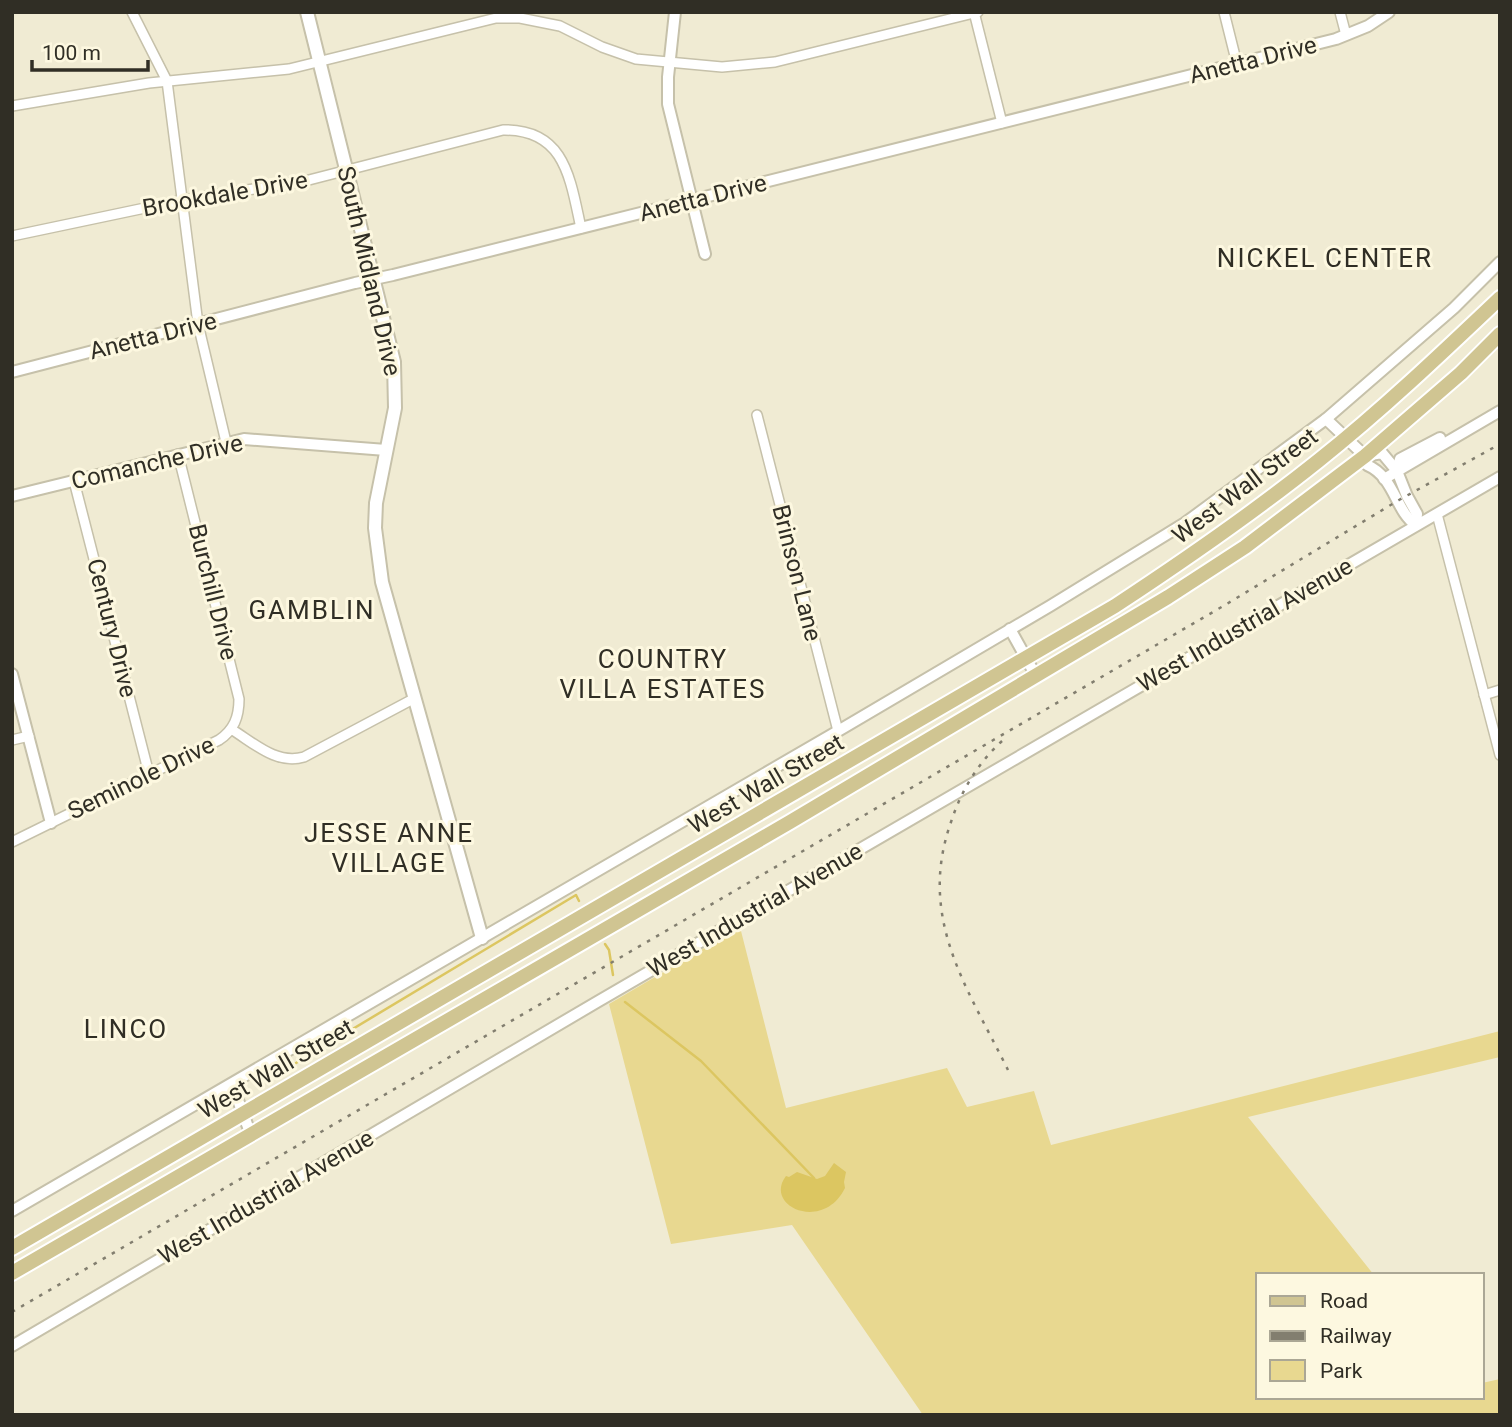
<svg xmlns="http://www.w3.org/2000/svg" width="1512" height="1427" font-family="Roboto,sans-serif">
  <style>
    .green { fill: #e8d890 }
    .water { fill: #dcc661 }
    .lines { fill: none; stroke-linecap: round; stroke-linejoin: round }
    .stream { stroke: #dcc661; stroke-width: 2.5 }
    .minor-casing { stroke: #c6c1aa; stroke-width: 12 }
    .tertiary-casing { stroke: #c6c1aa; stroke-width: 14 }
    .secondary-casing { stroke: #c6c1aa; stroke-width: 16 }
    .primary-casing { stroke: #fff; stroke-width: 18 }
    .minor { stroke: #fff; stroke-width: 9 }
    .tertiary { stroke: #fff; stroke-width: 10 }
    .secondary { stroke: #fff; stroke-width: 12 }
    .primary { stroke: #d0c592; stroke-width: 14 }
    .rail { stroke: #827e6f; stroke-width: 2.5; stroke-dasharray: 3.5 7; stroke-linecap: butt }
    .labels { text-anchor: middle; stroke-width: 6; stroke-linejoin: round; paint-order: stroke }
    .street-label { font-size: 24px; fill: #302e25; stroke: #fdf8e0 }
    .neighbourhood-label { font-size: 26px; letter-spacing: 2px; fill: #302e25; stroke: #fdf8e0 }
  </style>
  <rect width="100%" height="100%" fill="#f0ebd3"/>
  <path class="green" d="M740,927L786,1108L947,1068L967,1107L1034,1091L1051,1145L1500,1031V1057L1248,1117L1374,1275H1258V1397H1482V1383L1500,1379V1415H923L792,1225L671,1244L609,1004Z"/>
  <path class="water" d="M834,1163L846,1172L844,1182L845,1188C823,1233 763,1206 786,1176L789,1177L797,1172L817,1179L825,1176Z"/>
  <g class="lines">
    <g class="stream">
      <path d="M605,944L609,950L613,975"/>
      <path d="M625,1002L701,1061L814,1178"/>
      <path d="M266,1081L576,895L579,901"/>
    </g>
    <defs>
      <g id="minor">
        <path d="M132,12L167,81L198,324L226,442"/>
        <path d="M974,12L1002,123"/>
        <path d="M1224,12L1237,64"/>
        <path d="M1340,12L1346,35"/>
        <path d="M12,106L149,83L289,69L496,18H520L560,26L602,47L636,59L722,67L775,62L978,12"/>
        <path d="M12,236L183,200L305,181L503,130C565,129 570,178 581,228"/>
        <path d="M757,415L838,731"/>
        <path d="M74,481L149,774"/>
        <path d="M1437,514L1500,755"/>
        <path d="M1484,695L1500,690"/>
        <path d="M231,729C254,743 276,765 304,757L415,698"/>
        <path d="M12,740L29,736"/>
        <path d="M12,842L219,740C234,730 239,717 239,699L178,454"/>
      </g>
      <g id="tertiary">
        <path d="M675,12L668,77V104L705,254"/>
        <path d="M12,372L355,283L393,275L1336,39L1368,26L1389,12"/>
        <path d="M1326,419L1365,456L1367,465C1395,477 1395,511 1416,525"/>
        <path d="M1365,456L1382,453L1397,471L1407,496L1417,514L1416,525"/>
        <path d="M1397,471L1400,459L1440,438"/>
        <path d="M1384,479L1500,411"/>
        <path d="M12,496L244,439L386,450"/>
        <path d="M1010,629L1036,676"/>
        <path d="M12,674L51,823"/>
        <path d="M232,1084L251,1135"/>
        <path d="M12,1211L838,731L1050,606L1185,523L1326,419L1454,308L1500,262"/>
        <path d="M12,1346L597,1002L1500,477"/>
      </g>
      <path id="secondary" d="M307,12L394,362L395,408L376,503L375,528L382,582L482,938"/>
      <g id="primary">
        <path d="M12,1248L1115,606C1185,560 1253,513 1318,461C1382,410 1441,354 1500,298"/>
        <path d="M12,1273L790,822L1168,597L1245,547L1365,456L1461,373L1500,334"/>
      </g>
    </defs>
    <use href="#minor" class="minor-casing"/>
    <use href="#tertiary" class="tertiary-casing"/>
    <use href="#secondary" class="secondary-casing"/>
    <use href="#primary" class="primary-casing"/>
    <use href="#minor" class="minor"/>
    <use href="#tertiary" class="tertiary"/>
    <use href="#secondary" class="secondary"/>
    <use href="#primary" class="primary"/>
    <g class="rail">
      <path d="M1002,741C978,763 961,791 951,822C917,918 967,987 1008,1070"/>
      <path d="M12,1312L1225,605L1399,500L1500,444"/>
    </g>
  </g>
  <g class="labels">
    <g class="street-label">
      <text transform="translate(1253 60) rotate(-14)" y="8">Anetta Drive</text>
      <text transform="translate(225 194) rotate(-10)" y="8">Brookdale Drive</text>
      <text transform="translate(703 198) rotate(-14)" y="8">Anetta Drive</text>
      <text transform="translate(369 271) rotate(77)" y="8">South Midland Drive</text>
      <text transform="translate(153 336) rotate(-14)" y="8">Anetta Drive</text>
      <text transform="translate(157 462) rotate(-13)" y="8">Comanche Drive</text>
      <text transform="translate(1245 486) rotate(-37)" y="8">West Wall Street</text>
      <text transform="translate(797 573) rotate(76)" y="8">Brinson Lane</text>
      <text transform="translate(213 592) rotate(76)" y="8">Burchill Drive</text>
      <text transform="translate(1245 625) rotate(-30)" y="8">West Industrial Avenue</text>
      <text transform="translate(112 628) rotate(76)" y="8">Century Drive</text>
      <text transform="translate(141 778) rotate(-26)" y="8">Seminole Drive</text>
      <text transform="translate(766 784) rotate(-30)" y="8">West Wall Street</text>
      <text transform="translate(755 910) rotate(-30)" y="8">West Industrial Avenue</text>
      <text transform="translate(276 1069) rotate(-30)" y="8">West Wall Street</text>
      <text transform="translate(266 1197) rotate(-30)" y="8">West Industrial Avenue</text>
    </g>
    <g class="neighbourhood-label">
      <text x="1325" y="267">NICKEL CENTER</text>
      <text x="312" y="619">GAMBLIN</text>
      <text x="663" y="668">COUNTRY<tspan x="663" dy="30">VILLA ESTATES</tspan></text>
      <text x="389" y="842">JESSE ANNE<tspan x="389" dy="30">VILLAGE</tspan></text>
      <text x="126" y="1038">LINCO</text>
    </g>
  </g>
  <rect width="1512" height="1427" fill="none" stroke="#302e25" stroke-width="28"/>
  <rect x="1256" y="1273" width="228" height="126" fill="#fdf8e0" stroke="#aba795" stroke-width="2"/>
  <rect x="1270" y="1296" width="35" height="10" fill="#d0c592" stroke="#aba795" stroke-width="2"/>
  <text x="1320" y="1308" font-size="21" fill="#302e25">Road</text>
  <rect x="1270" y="1331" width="35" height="10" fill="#827e6f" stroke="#aba795" stroke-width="2"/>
  <text x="1320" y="1343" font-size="21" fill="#302e25">Railway</text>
  <rect x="1270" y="1360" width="35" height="21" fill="#e8d890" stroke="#aba795" stroke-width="2"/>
  <text x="1320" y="1378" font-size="21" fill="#302e25">Park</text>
  <path d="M32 60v10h116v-10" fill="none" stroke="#302e25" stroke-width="3.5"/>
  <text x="42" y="60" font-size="21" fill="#302e25" stroke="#fdf8e0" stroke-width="5" paint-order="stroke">100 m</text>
</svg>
